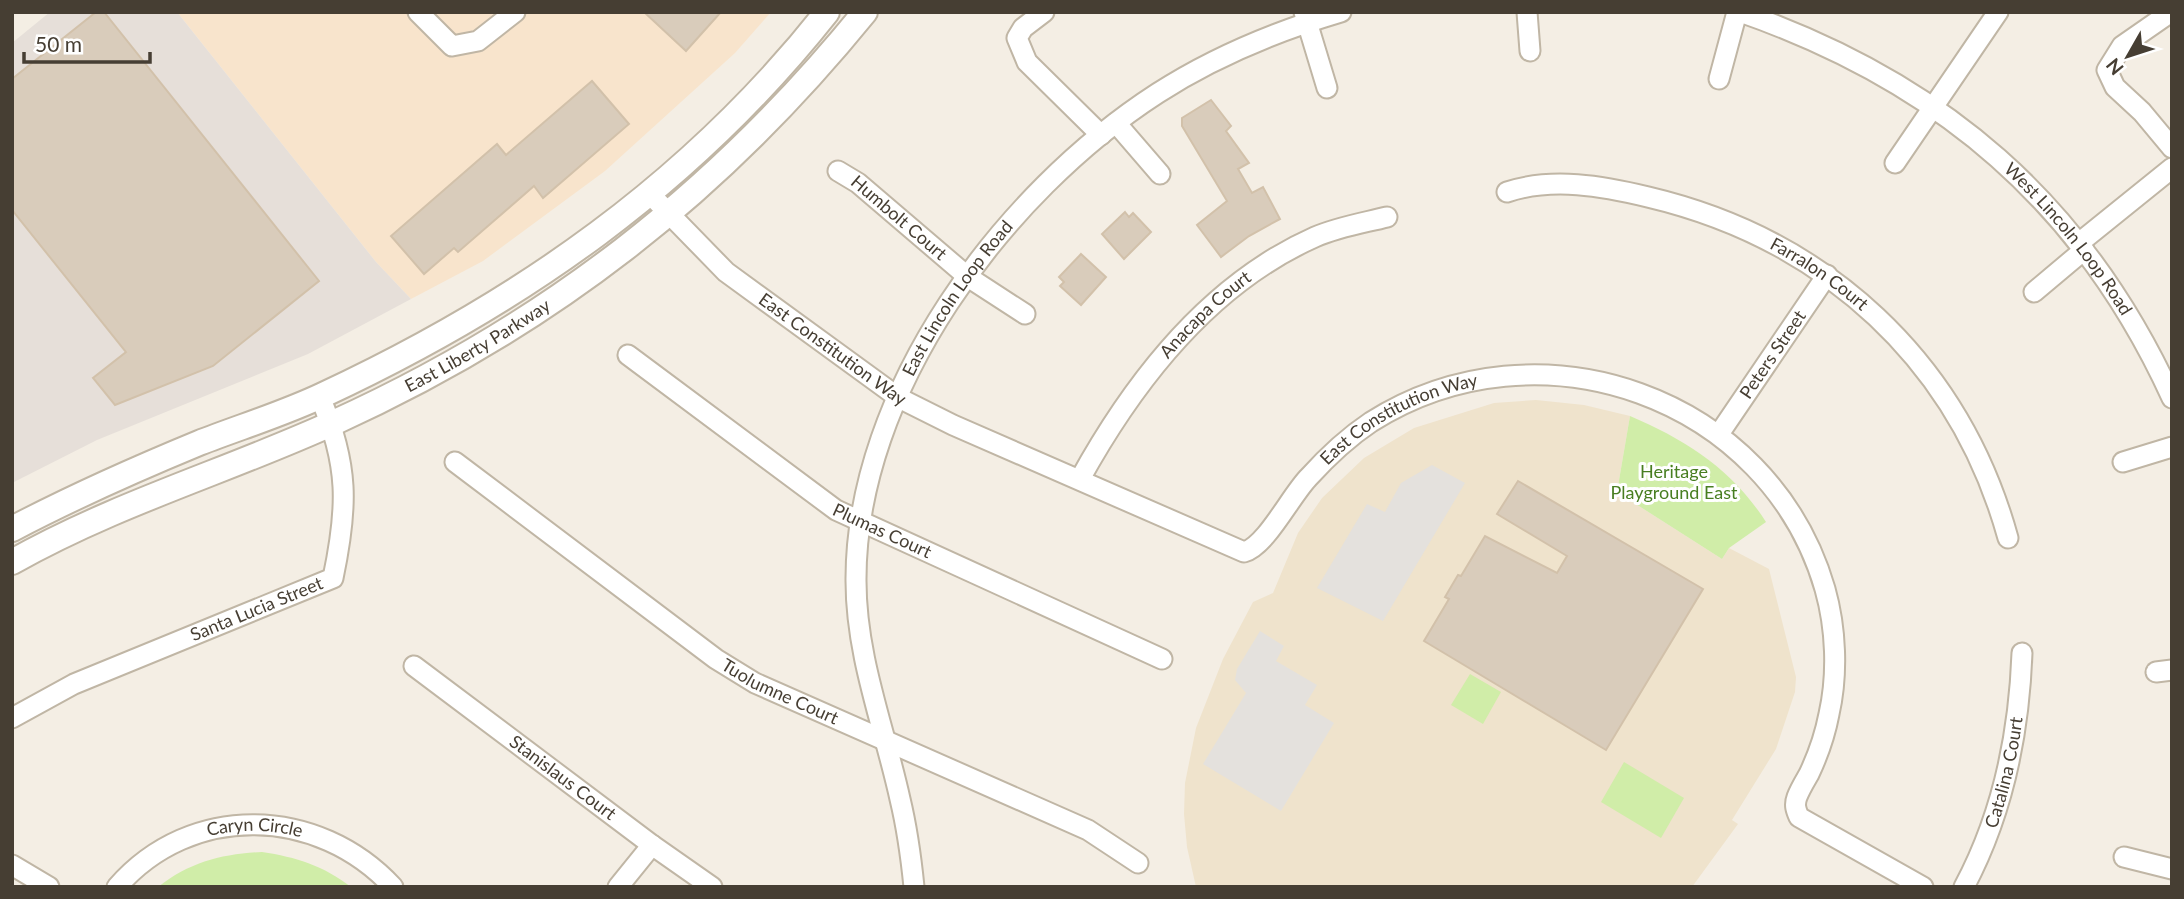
<svg xmlns="http://www.w3.org/2000/svg" width="2184" height="899" font-family="Lato,sans-serif">
  <style>
    .commercial { fill: #f8e4cc }
    .industrial { fill: #e6dfd9 }
    .education { fill: #efe3cc }
    .green { fill: #d0eda8 }
    .parking { fill: #e4e1dd }
    .building { fill: #d9ccbb; stroke: #d2c1aa; stroke-width: 2 }
    .lines { fill: none; stroke-linecap: round; stroke-linejoin: round }
    .minor-casing { stroke: #c0b6a5; stroke-width: 23 }
    .tertiary-casing { stroke: #c0b6a5; stroke-width: 28 }
    .minor { stroke: #fff; stroke-width: 19 }
    .tertiary { stroke: #fff; stroke-width: 24 }
    .labels { text-anchor: middle; stroke-width: 6; stroke-linejoin: round; paint-order: stroke }
    .street-label { font-size: 18px; fill: #463e33; stroke: #fff }
    .park-label { font-size: 18px; fill: #487e21; stroke: #fff }
  </style>
  <rect width="100%" height="100%" fill="#f4eee4"/>
  <path class="commercial" d="M177,12H771L735,53L605,171L483,261L411,299L376,262Z"/>
  <path class="industrial" d="M50,12H177L376,262L411,299L308,354L97,440L12,483V43Z"/>
  <path class="education" d="M1536,400L1584,405L1630,416L1617,492L1722,559L1729,548L1769,569L1796,677L1795,692L1776,749L1732,820L1738,824L1692,887H1196L1187,847L1184,814L1185,783L1196,728L1223,659L1253,602L1273,593L1298,533L1322,498L1364,458L1414,428L1494,403Z"/>
  <g class="green">
    <path d="M1630,416C1686,440 1732,469 1766,522L1729,548L1722,559L1617,492Z"/>
    <path d="M1470,674L1501,692L1483,724L1451,705Z"/>
    <path d="M1624,762L1684,798L1661,838L1601,802Z"/>
    <path d="M262,852C296,857 324,866 351,887H158C190,862 222,854 262,852Z"/>
  </g>
  <g class="parking">
    <path d="M1432,465L1465,483L1383,621L1317,588L1367,504L1385,512L1401,483Z"/>
    <path d="M1260,631L1284,646L1276,661L1317,685L1305,705L1334,723L1281,811L1203,764L1246,693L1235,680L1237,669Z"/>
  </g>
  <g class="building">
    <path d="M96,12H104L319,281L213,366L115,405L93,378L126,352L12,210V79Z"/>
    <path d="M644,12H721L686,51Z"/>
    <path d="M592,81L629,124L543,198L534,186L458,252L454,248L424,274L391,236L497,144L506,155Z"/>
    <path d="M1211,100L1231,126L1226,131L1249,163L1238,169L1252,193L1263,187L1280,219L1249,236L1221,257L1197,225L1227,201L1182,126V118Z"/>
    <path d="M1125,212L1129,217L1133,213L1151,232L1124,259L1102,234Z"/>
    <path d="M1081,254L1106,277L1081,305L1060,286L1064,282L1059,277Z"/>
    <path d="M1518,481L1703,589L1606,750L1424,641L1449,599L1445,597L1458,575L1461,576L1485,536L1557,573L1567,556L1497,514Z"/>
  </g>
  <g class="lines">
    <defs>
      <g id="minor">
        <path d="M418,12L452,46L478,41L515,12"/>
        <path d="M1044,12L1023,28L1017,38L1027,62L1101,135"/>
        <path d="M1304,12L1327,88"/>
        <path d="M1527,12L1530,51"/>
        <path id="s1" d="M1740,12C1941,82 2083,203 2172,398"/>
        <path d="M2171,12L2122,46L2107,70L2115,87L2142,112L2172,148"/>
        <path d="M1719,79L1737,12"/>
        <path d="M1116,123L1160,174"/>
        <path d="M1895,163L1998,12"/>
        <path id="s2" d="M838,171L858,183L968,277L1025,314"/>
        <path id="s3" d="M1507,192C1552,177 1603,186 1648,197C1826,239 1959,361 2008,538"/>
        <path id="s4" d="M649,193L726,272L899,398L953,425L1244,552C1266,546 1290,497 1308,478C1327,457 1347,438 1371,422C1538,316 1769,396 1825,589C1836,628 1838,674 1829,714C1825,735 1818,755 1809,774C1805,781 1800,789 1797,797C1794,805 1796,810 1799,817L1923,887"/>
        <path d="M2079,243L2172,168"/>
        <path d="M2034,292L2084,250"/>
        <path id="s5" d="M628,355L836,510L1162,659"/>
        <path id="s6" d="M1719,434L1827,275"/>
        <path id="s7" d="M455,462L716,659L755,683L1088,830L1138,863"/>
        <path d="M2123,462L2172,447"/>
        <path id="s8" d="M1080,479C1134,381 1209,284 1315,237C1338,227 1363,223 1387,217"/>
        <path id="s9" d="M414,666L652,845L712,887"/>
        <path d="M2156,672L2172,670"/>
        <path id="s10" d="M12,718L74,684L333,578C348,507 349,465 320,397"/>
        <path d="M2124,857L2172,869"/>
        <path d="M12,865L49,887"/>
        <path id="s11" d="M117,887C191,802 318,806 393,887"/>
        <path d="M618,887L652,845"/>
        <path id="s12" d="M914,887C911,857 907,828 900,799C884,726 856,657 856,581C855,391 1003,193 1158,93C1214,57 1277,31 1341,12"/>
        <path id="s13" d="M1964,887C2003,814 2019,735 2022,653"/>
      </g>
      <g id="tertiary">
        <path d="M12,529C73,497 136,469 199,443C240,427 283,414 323,395C520,303 691,184 827,12"/>
        <path id="s14" d="M12,562C117,503 225,472 333,423C547,326 717,194 865,12"/>
      </g>
    </defs>
    <use href="#minor" class="minor-casing"/>
    <use href="#tertiary" class="tertiary-casing"/>
    <use href="#minor" class="minor"/>
    <use href="#tertiary" class="tertiary"/>
  </g>
  <g class="labels">
    <g class="street-label">
      <text dy="6" stroke="none"><textPath href="#s2" startOffset="77">Humbolt Court</textPath></text>
      <text dy="6" stroke="none"><textPath href="#s1" startOffset="406">West Lincoln Loop Road</textPath></text>
      <text dy="6" stroke="none"><textPath href="#s3" startOffset="332">Farralon Court</textPath></text>
      <text dy="6" stroke="none"><textPath href="#s12" startOffset="618">East Lincoln Loop Road</textPath></text>
      <text dy="6" stroke="none"><textPath href="#s8" startOffset="208">Anacapa Court</textPath></text>
      <text dy="6" stroke="none"><textPath href="#s14" startOffset="514">East Liberty Parkway</textPath></text>
      <text dy="6" stroke="none"><textPath href="#s4" startOffset="242">East Constitution Way</textPath></text>
      <text dy="6" stroke="none"><textPath href="#s6" startOffset="96">Peters Street</textPath></text>
      <text dy="6" stroke="none"><textPath href="#s4" startOffset="912">East Constitution Way</textPath></text>
      <text dy="6" stroke="none"><textPath href="#s5" startOffset="310">Plumas Court</textPath></text>
      <text dy="6" stroke="none"><textPath href="#s10" startOffset="268">Santa Lucia Street</textPath></text>
      <text dy="6" stroke="none"><textPath href="#s7" startOffset="399">Tuolumne Court</textPath></text>
      <text dy="6" stroke="none"><textPath href="#s13" startOffset="122">Catalina Court</textPath></text>
      <text dy="6" stroke="none"><textPath href="#s9" startOffset="186">Stanislaus Court</textPath></text>
      <text dy="6" stroke="none"><textPath href="#s11" startOffset="156">Caryn Circle</textPath></text>
    </g>
    <g class="park-label">
      <text x="1674" y="478">Heritage<tspan x="1674" dy="21">Playground East</tspan></text>
    </g>
  </g>
  <rect width="2184" height="899" fill="none" stroke="#463e33" stroke-width="28"/>
  <g transform="translate(2128 56) rotate(231)" stroke="#ffffff" stroke-width="5" paint-order="stroke">
  <path d="M0-5L12 26L0 18L-12 26Z" fill="#463e33"/>
  <text y="-10" font-size="19" font-weight="bold" text-anchor="middle" fill="#463e33">N</text>
  </g>
  <path d="M24 52v10h126v-10" fill="none" stroke="#463e33" stroke-width="3.5"/>
  <text x="35" y="52" font-size="21" fill="#463e33" stroke="#ffffff" stroke-width="5" paint-order="stroke">50 m</text>
</svg>
